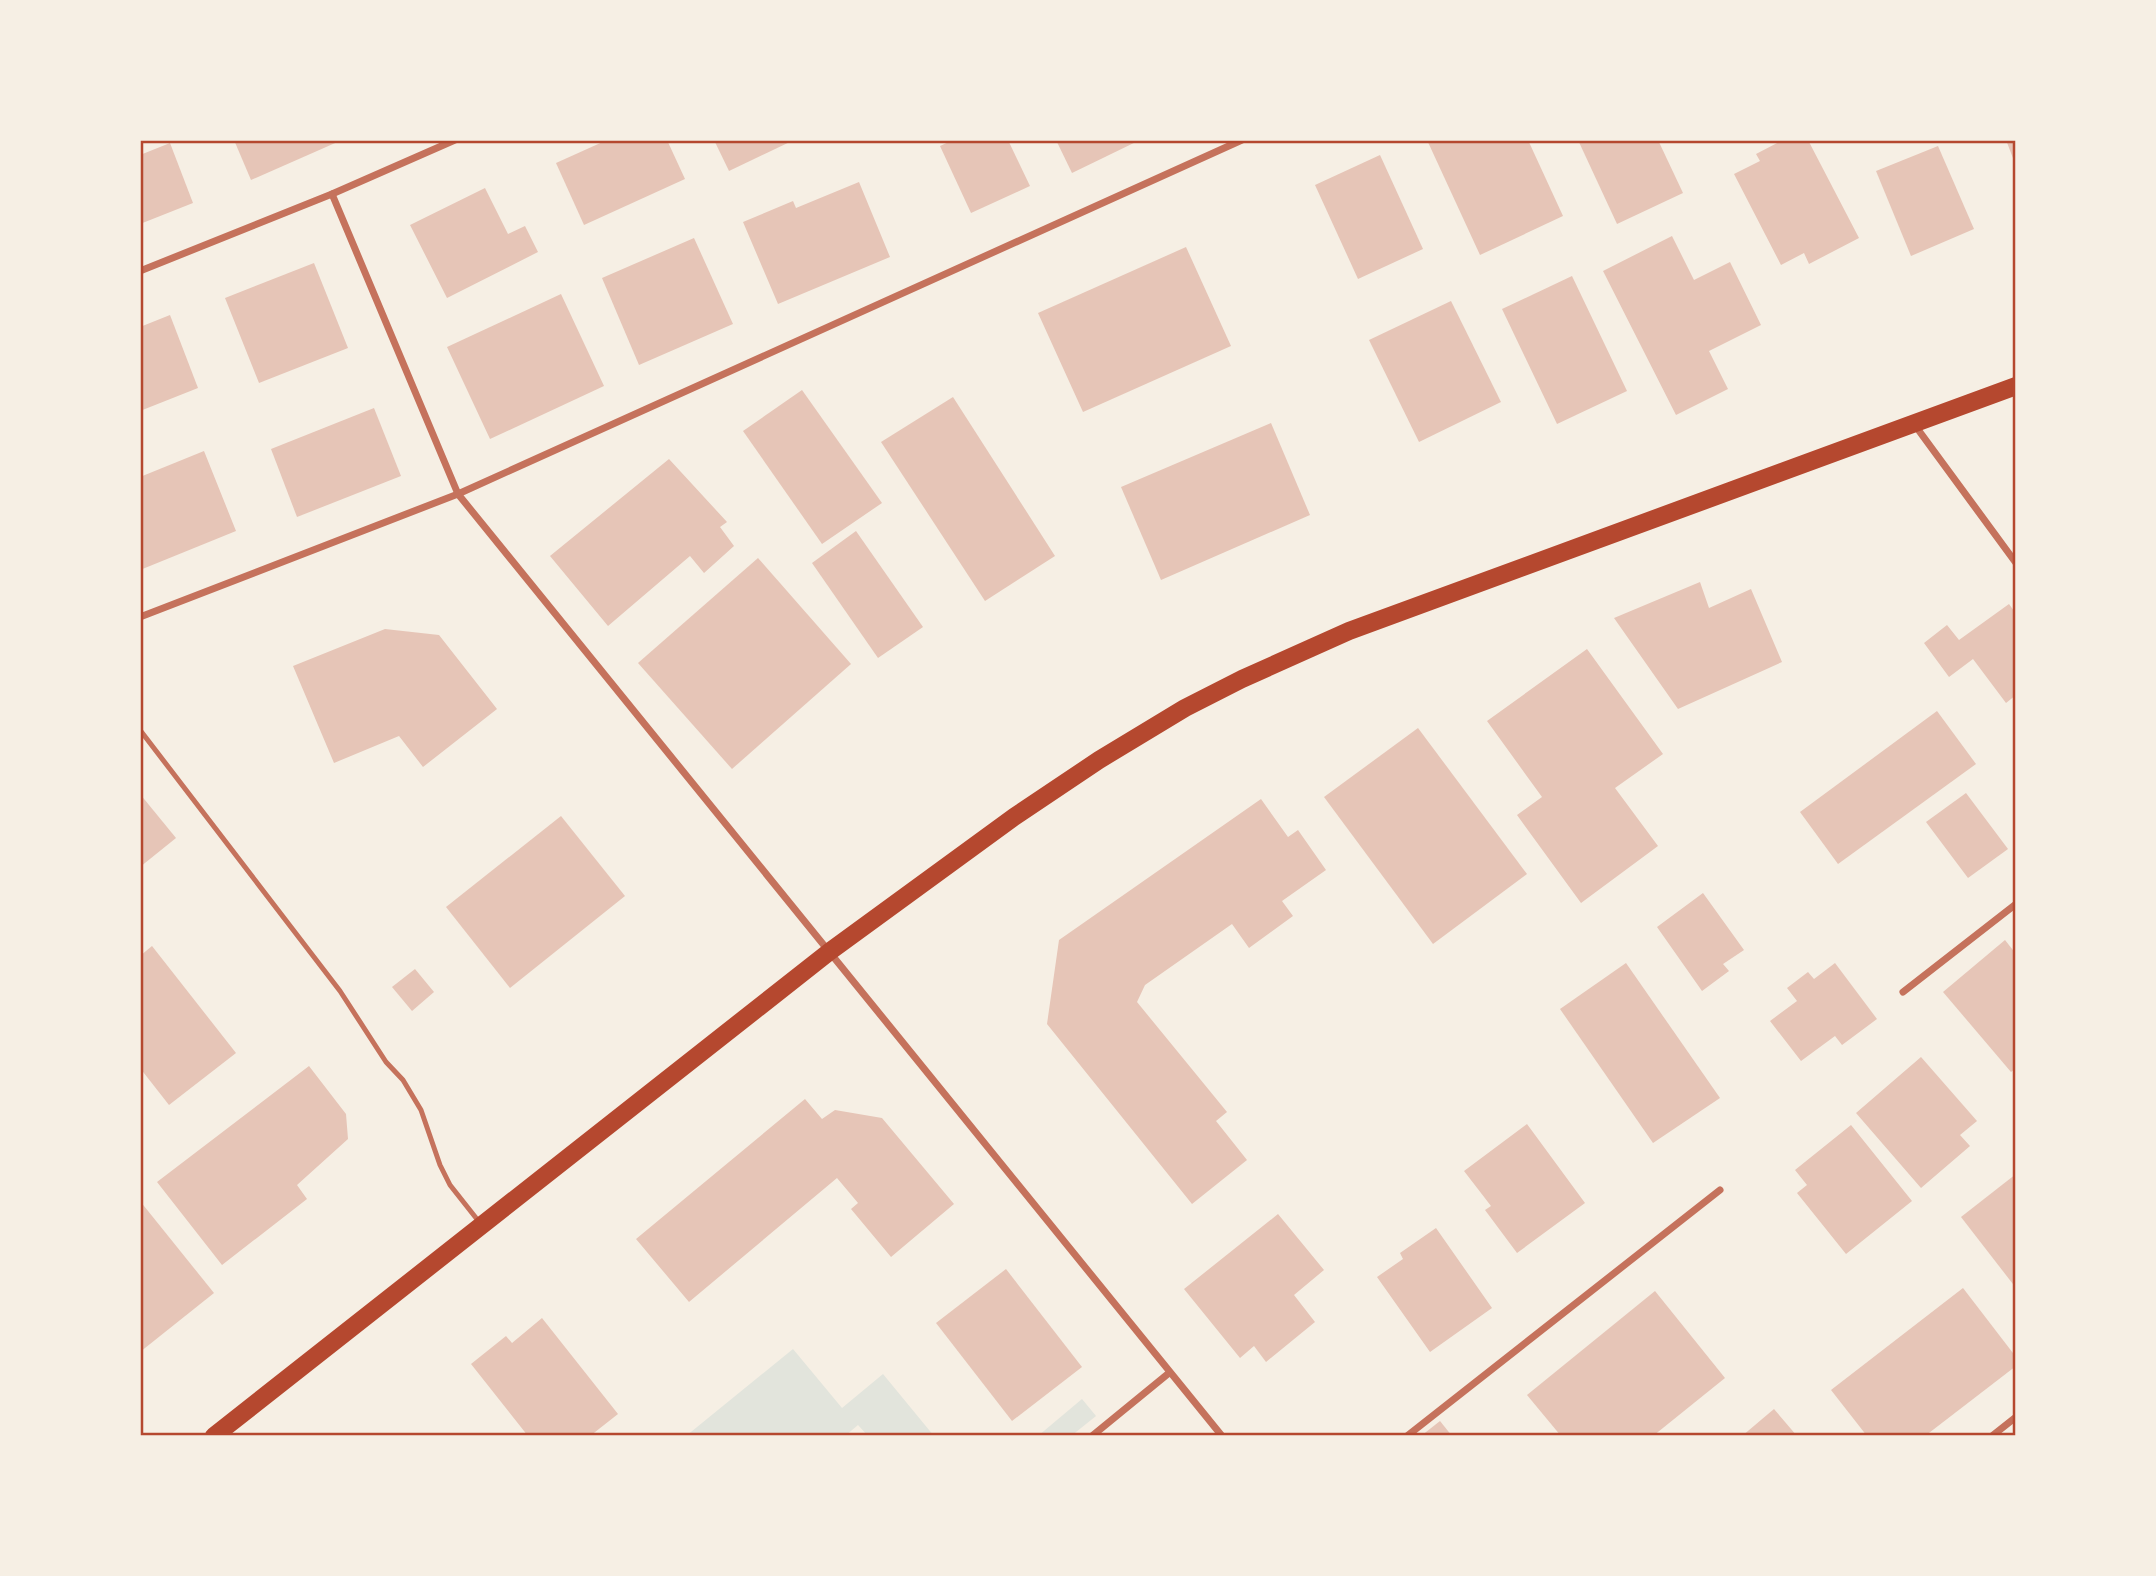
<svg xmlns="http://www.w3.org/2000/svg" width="2156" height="1576" font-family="Signika,sans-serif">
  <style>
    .green { fill: #e2e4dc }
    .building { fill: #e6c5b7 }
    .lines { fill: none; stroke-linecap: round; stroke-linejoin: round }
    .service { stroke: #c5725c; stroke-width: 5 }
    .minor { stroke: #c5725c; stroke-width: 7 }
    .primary { stroke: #b5482f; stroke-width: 18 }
    .neatline { fill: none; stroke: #b5482f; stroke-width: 2.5 }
  </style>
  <rect width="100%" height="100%" fill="#f6efe4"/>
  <g class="green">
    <path d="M793,1349L842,1408L883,1374L934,1436H868L858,1425L845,1436H686Z"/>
    <path d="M1082,1399L1096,1416L1071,1436H1038Z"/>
  </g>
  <g class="building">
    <path d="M234,140H342L251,180Z"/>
    <path d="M607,140H667L685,179L584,225L556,163Z"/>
    <path d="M714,140H794L729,171Z"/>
    <path d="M953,140H1008L1030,186L971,213L940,146Z"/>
    <path d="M1056,140H1140L1072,173Z"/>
    <path d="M1427,140H1528L1563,216L1480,255Z"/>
    <path d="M1578,140H1658L1683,193L1617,224Z"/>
    <path d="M1783,140H1808L1859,238L1809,264L1804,253L1781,265L1734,174L1760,161L1756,154Z"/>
    <path d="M2006,140H2016V166Z"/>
    <path d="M170,143L193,203L140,224V155Z"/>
    <path d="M1938,146L1974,229L1911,256L1876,171Z"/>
    <path d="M1380,155L1423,249L1358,279L1315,185Z"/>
    <path d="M859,182L890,257L778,304L743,222L793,201L796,208Z"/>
    <path d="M485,188L508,234L525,226L538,252L447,298L410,225Z"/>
    <path d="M1672,236L1694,280L1730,262L1761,325L1709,351L1728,389L1676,415L1603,271Z"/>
    <path d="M694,238L733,324L639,365L602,278Z"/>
    <path d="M1186,247L1231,346L1083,412L1038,313Z"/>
    <path d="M314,263L348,348L259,383L225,298Z"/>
    <path d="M1572,276L1627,391L1557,424L1502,309Z"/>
    <path d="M561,294L604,386L490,439L447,347Z"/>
    <path d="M1451,301L1501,402L1419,442L1369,340Z"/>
    <path d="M170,315L198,388L140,411V327Z"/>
    <path d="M802,390L882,503L822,544L743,431Z"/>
    <path d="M953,397L1055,556L985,601L881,442Z"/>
    <path d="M374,408L401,476L297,517L271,449Z"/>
    <path d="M1271,423L1310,515L1161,580L1121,487Z"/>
    <path d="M204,451L236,531L140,570V477Z"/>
    <path d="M669,459L727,522L720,527L734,546L704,573L690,556L608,626L550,556Z"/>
    <path d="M856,531L923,627L878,658L812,563Z"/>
    <path d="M758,558L851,664L732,769L638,663Z"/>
    <path d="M1700,582L1709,608L1751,589L1782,662L1678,709L1614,618Z"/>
    <path d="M2009,604L2014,611L2016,609V695L2006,703L1973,659L1949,677L1924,643L1947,625L1959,640Z"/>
    <path d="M385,629L439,635L497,709L423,767L399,736L334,763L293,666Z"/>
    <path d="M1587,649L1663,754L1615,788L1658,846L1581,903L1517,815L1542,797L1487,721Z"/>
    <path d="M1937,711L1976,764L1838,864L1800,812Z"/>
    <path d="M1418,728L1527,874L1433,944L1324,797Z"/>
    <path d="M1966,793L2008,849L1968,878L1926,822Z"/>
    <path d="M140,794L176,838L140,867Z"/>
    <path d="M1261,799L1288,837L1298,830L1326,870L1282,901L1293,916L1249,948L1232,924L1145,985L1137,1002L1227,1112L1216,1121L1247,1160L1192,1204L1047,1024L1059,940Z"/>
    <path d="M561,816L625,896L510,988L446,907Z"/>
    <path d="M1703,893L1744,950L1723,964L1729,971L1702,991L1657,927Z"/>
    <path d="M2005,940L2016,954V1068L2011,1072L1943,992Z"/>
    <path d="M152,946L236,1053L169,1105L140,1068V956Z"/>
    <path d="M1626,963L1720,1098L1653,1143L1560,1009Z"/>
    <path d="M1835,963L1877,1019L1842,1045L1835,1036L1801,1061L1770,1021L1797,1001L1787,988L1808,972L1814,979Z"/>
    <path d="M415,969L434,992L412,1011L392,987Z"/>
    <path d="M1921,1057L1977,1121L1960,1135L1970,1146L1921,1188L1856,1113Z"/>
    <path d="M309,1066L346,1114L348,1139L297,1185L307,1199L222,1265L157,1182Z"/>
    <path d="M805,1099L822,1119L835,1110L882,1118L954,1204L891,1257L851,1209L858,1203L837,1178L689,1302L636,1239Z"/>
    <path d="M1527,1124L1585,1203L1517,1253L1485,1210L1491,1206L1464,1171Z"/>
    <path d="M1851,1125L1912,1201L1846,1254L1797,1193L1807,1185L1795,1170Z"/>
    <path d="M2016,1174V1288L1961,1217Z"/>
    <path d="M140,1201L214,1293L140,1352Z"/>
    <path d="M1278,1214L1324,1270L1294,1295L1315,1322L1266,1362L1254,1346L1240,1358L1184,1289Z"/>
    <path d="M1436,1228L1492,1308L1430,1352L1377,1277L1403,1259L1400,1253Z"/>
    <path d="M1006,1269L1082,1367L1012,1421L936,1323Z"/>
    <path d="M1963,1288L2016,1357V1366L1925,1436H1867L1831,1390Z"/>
    <path d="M1655,1291L1725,1378L1653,1436H1561L1527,1395Z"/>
    <path d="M542,1318L618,1414L590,1436H528L471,1364L506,1336L512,1343Z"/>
    <path d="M1774,1409L1797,1436H1742Z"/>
    <path d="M1440,1421L1452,1436H1421Z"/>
  </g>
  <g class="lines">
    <path class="service" d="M140,730L340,991L386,1062L403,1080L421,1110L440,1165L450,1185L480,1223"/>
    <g class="minor">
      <path d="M332,194L458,494L1222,1436"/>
      <path d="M140,271L332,194L455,140"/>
      <path d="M1914,424L2016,563"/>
      <path d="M140,617L458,494L1242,140"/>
      <path d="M1903,992L2016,904"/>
      <path d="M1092,1436L1169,1373"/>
      <path d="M1407,1436L1720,1190"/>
      <path d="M1992,1436L2016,1417"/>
    </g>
    <path class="primary" d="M214,1436L829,952L1014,817L1099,760L1185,708L1242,679L1349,631L2016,386"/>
  </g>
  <rect width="2156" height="1576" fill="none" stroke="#f6efe4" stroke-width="284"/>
  <rect x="142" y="142" width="1872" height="1292" class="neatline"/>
</svg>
